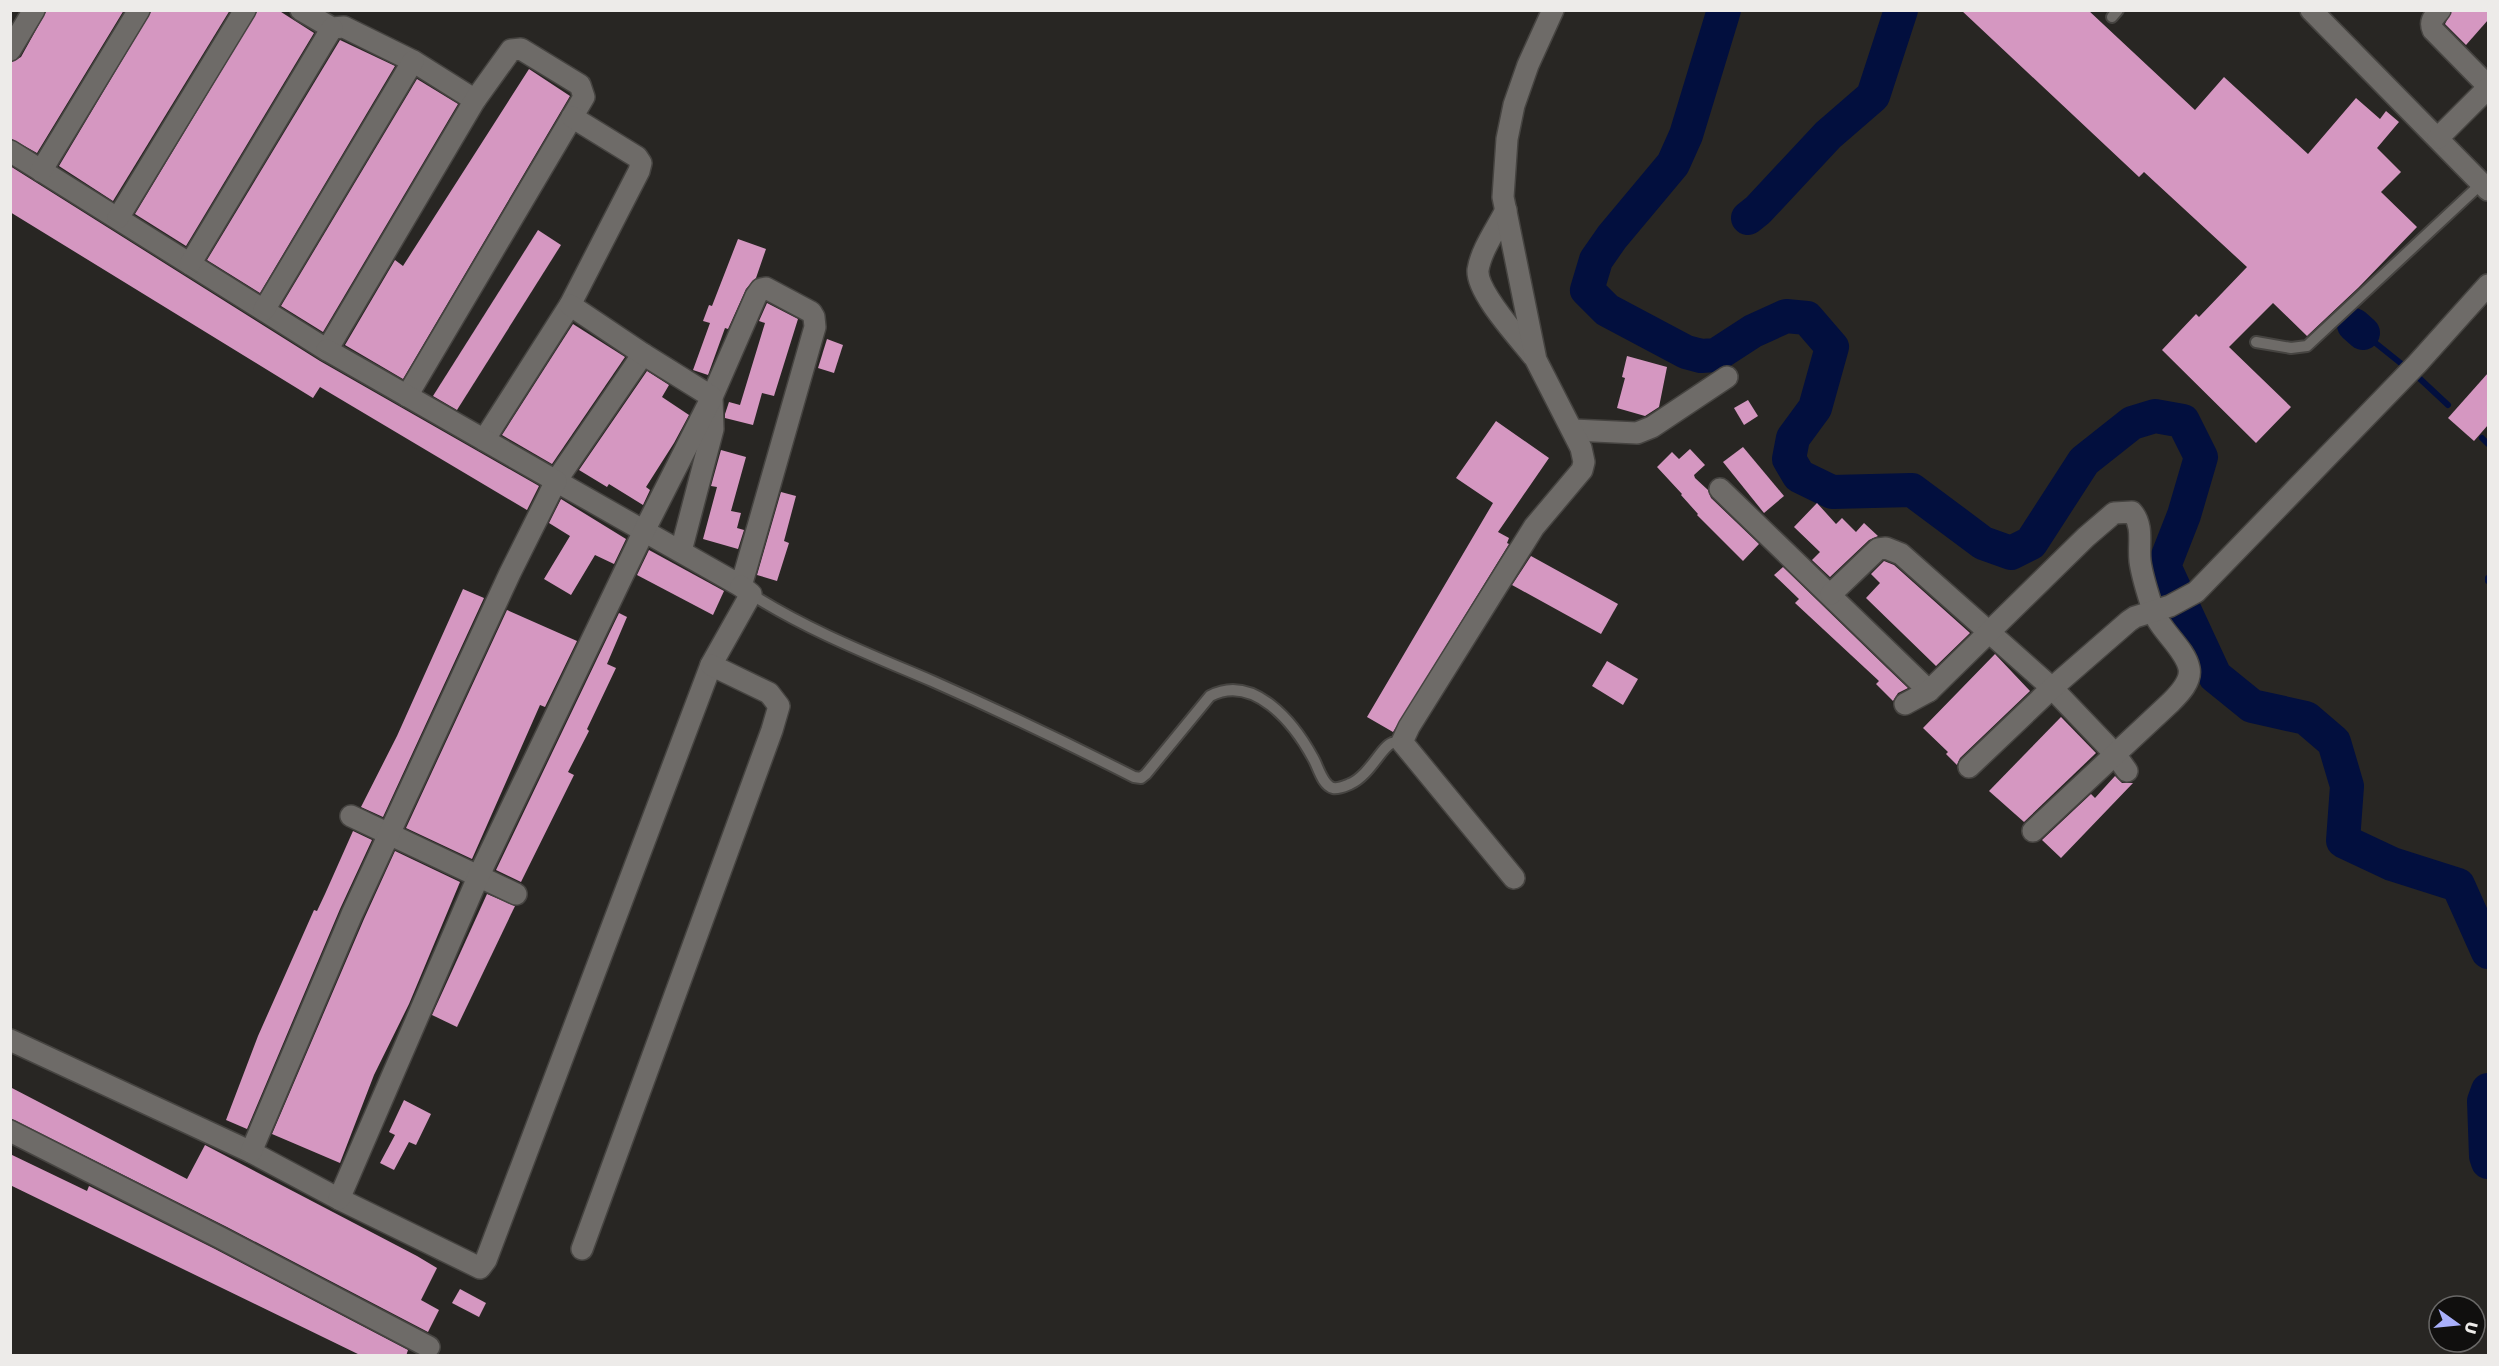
<svg xmlns="http://www.w3.org/2000/svg" width="2499" height="1366" font-family="'Golos Text',sans-serif">
  <style>
    .lines { fill: none; stroke-linecap: round; stroke-linejoin: round }
    .stream { stroke: #020f3e; stroke-width: 6 }
    .river { stroke: #020f3e; stroke-width: 34 }
    .building { fill: #d597c1 }
    .service-casing { stroke: #464441; stroke-width: 14 }
    .minor-casing { stroke: #464441; stroke-width: 24 }
    .service { stroke: #6e6b68; stroke-width: 10 }
    .minor { stroke: #6e6b68; stroke-width: 21 }
  </style>
  <rect width="100%" height="100%" fill="#282623"/>
  <g class="lines">
    <g class="stream">
      <path d="M2363,333L2403,365"/>
      <path d="M2418,377L2448,405"/>
      <path d="M2482,438L2488,444"/>
      <path d="M2488,578V581"/>
    </g>
    <g class="river">
      <path d="M1724,10L1686,135L1673,164L1612,237L1596,260L1587,290L1607,310L1686,352L1701,356L1716,355L1753,331L1786,316L1807,318L1832,347L1815,408L1793,438L1789,459L1799,476L1832,492L1912,490L1983,543L2011,553L2031,543L2084,461L2132,423L2155,416L2183,421L2201,457L2184,515L2164,566L2215,676L2252,706L2306,718L2334,742L2347,786L2343,841L2392,864L2458,885L2488,952"/>
      <path d="M1748,218L1758,210L1828,135L1873,96L1901,10"/>
      <path d="M2354,325L2363,333"/>
      <path d="M2488,1090L2484,1101L2486,1156L2488,1162"/>
    </g>
  </g>
  <g class="building">
    <path d="M47,10H124L37,153L10,138V63L21,57Z"/>
    <path d="M152,10H230L113,201L59,166Z"/>
    <path d="M258,10H278L314,33L186,246L135,214Z"/>
    <path d="M1961,10H2088L2195,110L2224,77L2308,154L2356,98L2380,119L2386,111L2399,122L2377,148L2401,172L2381,192L2417,227L2359,287L2307,336L2273,303L2229,347L2291,407L2256,443L2162,350L2196,314L2199,317L2247,267L2144,172L2139,177Z"/>
    <path d="M2452,10H2488V20L2466,45L2445,24Z"/>
    <path d="M340,40L395,66L260,293L207,260Z"/>
    <path d="M529,69L570,96L403,379L345,345L395,260L403,266Z"/>
    <path d="M417,79L458,104L323,332L281,306Z"/>
    <path d="M10,166L320,361L539,486L527,510L320,387L313,398L10,212Z"/>
    <path d="M538,230L561,245L457,410L433,396Z"/>
    <path d="M738,239L766,249L756,278L746,289L728,329L725,328L708,375L693,370L710,323L703,321L709,305L712,306Z"/>
    <path d="M767,303L798,319L774,396L762,393L753,425L725,418V414L729,402L740,405L765,323L759,321Z"/>
    <path d="M573,324L625,357L552,464L502,435Z"/>
    <path d="M827,339L843,345L834,373L818,368Z"/>
    <path d="M1627,356L1667,367L1659,407L1645,416L1617,408L1625,378L1622,377Z"/>
    <path d="M647,371L669,385L662,397L689,415L674,443L646,487L650,490L643,505L609,484L607,487L579,470Z"/>
    <path d="M2488,373V425L2474,441L2448,418Z"/>
    <path d="M1748,400L1758,416L1744,425L1734,408Z"/>
    <path d="M1496,421L1549,458L1498,532L1509,538L1507,543L1509,544L1393,732L1367,717L1493,503L1456,478Z"/>
    <path d="M1743,447L1784,496L1764,513L1723,462Z"/>
    <path d="M1690,449L1705,465L1694,475L1695,478L1708,490L1711,498L1759,544L1743,561L1697,515L1698,514L1681,495L1682,494L1657,467L1672,452L1679,459Z"/>
    <path d="M721,450L746,457L731,511L741,513L737,528L744,530L738,549L703,539L717,487L711,486Z"/>
    <path d="M781,492L796,496L784,541L789,543L777,581L757,575Z"/>
    <path d="M561,499L626,539L614,564L595,555L571,595L544,579L570,536L549,523Z"/>
    <path d="M1817,503L1836,524L1842,518L1856,532L1864,523L1878,536L1869,540L1830,577L1812,560L1820,552L1794,527Z"/>
    <path d="M649,550L724,591L713,615L637,575Z"/>
    <path d="M1531,556L1618,604L1601,634L1512,585Z"/>
    <path d="M1884,561L1894,565L1970,633L1936,666L1866,598L1880,583L1871,574Z"/>
    <path d="M1783,567L1887,668L1908,688L1898,693L1893,701L1876,684L1879,681L1795,603L1799,599L1774,575Z"/>
    <path d="M463,589L484,598L383,817L361,807L397,736Z"/>
    <path d="M507,610L577,641L545,707L540,705L472,859L406,828Z"/>
    <path d="M619,613L627,617L607,664L616,668L587,729L589,731L568,772L574,775L521,882L496,870Z"/>
    <path d="M1995,654L2030,691L1960,758L1957,765L1946,754L1948,752L1923,728Z"/>
    <path d="M1607,661L1638,679L1623,705L1592,686Z"/>
    <path d="M2061,717L2096,753L2024,822L1989,791Z"/>
    <path d="M2115,776L2122,783H2133L2061,858L2042,840L2091,794L2095,798Z"/>
    <path d="M353,831L372,840L340,909L247,1129L226,1120L258,1036L314,910L317,911L325,894Z"/>
    <path d="M395,851L460,882L409,1004L374,1075L340,1163L272,1134L364,919Z"/>
    <path d="M487,894L515,906L457,1027L432,1015Z"/>
    <path d="M10,1087L187,1179L205,1145L417,1256L437,1268L421,1300L439,1310L428,1332L227,1227L10,1118Z"/>
    <path d="M404,1100L431,1114L416,1145L409,1142L394,1170L380,1163L395,1135L389,1132Z"/>
    <path d="M10,1154L87,1191L89,1186L215,1249L408,1350L406,1356H362L10,1185Z"/>
    <path d="M460,1289L486,1303L479,1317L452,1303Z"/>
  </g>
  <g class="lines">
    <defs>
      <g id="service">
        <path d="M2112,17L2118,10"/>
        <path d="M2256,342L2291,348L2307,346L2482,183"/>
        <path d="M751,594C807,630 871,655 932,681C1000,711 1067,743 1134,777L1141,778L1146,774L1210,696C1254,673 1294,723 1313,758C1318,766 1322,785 1333,788C1339,789 1345,786 1350,784C1370,775 1381,747 1392,743C1395,742 1399,742 1402,742"/>
      </g>
      <g id="minor">
        <path d="M301,10L332,28L344,27L413,61L475,100"/>
        <path d="M2311,10L2488,190"/>
        <path d="M2440,10C2434,17 2429,21 2433,30L2488,86"/>
        <path d="M10,50L34,10"/>
        <path d="M2438,138L2488,88"/>
        <path d="M10,151L327,350L475,100L511,50L521,49L580,85L584,97L407,396"/>
        <path d="M41,171L139,10"/>
        <path d="M1506,210C1497,228 1481,250 1478,270C1476,292 1519,338 1533,356"/>
        <path d="M118,218L245,10"/>
        <path d="M190,264L332,28"/>
        <path d="M264,310L413,61"/>
        <path d="M643,354L556,481L741,586L815,327L814,317L811,312L766,288L761,289L756,296L712,397L713,429L681,551"/>
        <path d="M1573,430L1637,433L1652,427L1727,377"/>
        <path d="M484,440L570,305L639,171L641,163L637,157L572,117"/>
        <path d="M1720,489L1929,691"/>
        <path d="M1831,594L1878,549L1886,548L1901,554L2052,688L2115,754L2127,771"/>
        <path d="M1905,704L1929,691L2086,537L2114,513L2132,512C2144,526 2138,544 2140,561C2142,577 2148,594 2153,610C2159,630 2185,648 2189,668C2192,682 2178,695 2170,703L2033,831"/>
        <path d="M1969,767L2052,688L2129,621L2135,617L2170,606L2196,592L2417,364L2488,285"/>
        <path d="M351,816L516,894"/>
        <path d="M1514,878L1402,742L1409,727L1534,527L1582,470L1584,462L1581,448L1536,360L1503,197L1507,139L1514,105L1528,65L1553,10"/>
        <path d="M10,1040L251,1152L339,1199L480,1268L486,1260L711,665L751,594L741,586"/>
        <path d="M10,1131L221,1238L429,1347"/>
        <path d="M251,1152L352,914L510,573L556,481L327,350"/>
        <path d="M339,1199L479,875L644,531L712,397L643,354L570,305"/>
        <path d="M582,1249L772,730L779,706L769,693L711,665"/>
      </g>
    </defs>
    <use href="#service" class="service-casing"/>
    <use href="#minor" class="minor-casing"/>
    <use href="#service" class="service"/>
    <use href="#minor" class="minor"/>
  </g>
  <rect width="2499" height="1366" fill="none" stroke="#edebe9" stroke-width="24"/>
  <g transform="translate(2457 1324) rotate(105)"><circle r="28" fill="#100f0e" stroke="#686766" stroke-width="1.5"/>
  <path d="M0-4.5L10 22L0 15L-10 22Z" fill="#a9b0fc"/>
  <text y="-9" font-size="16" font-weight="bold" text-anchor="middle" fill="#edebe9">U</text>
  </g>
</svg>
